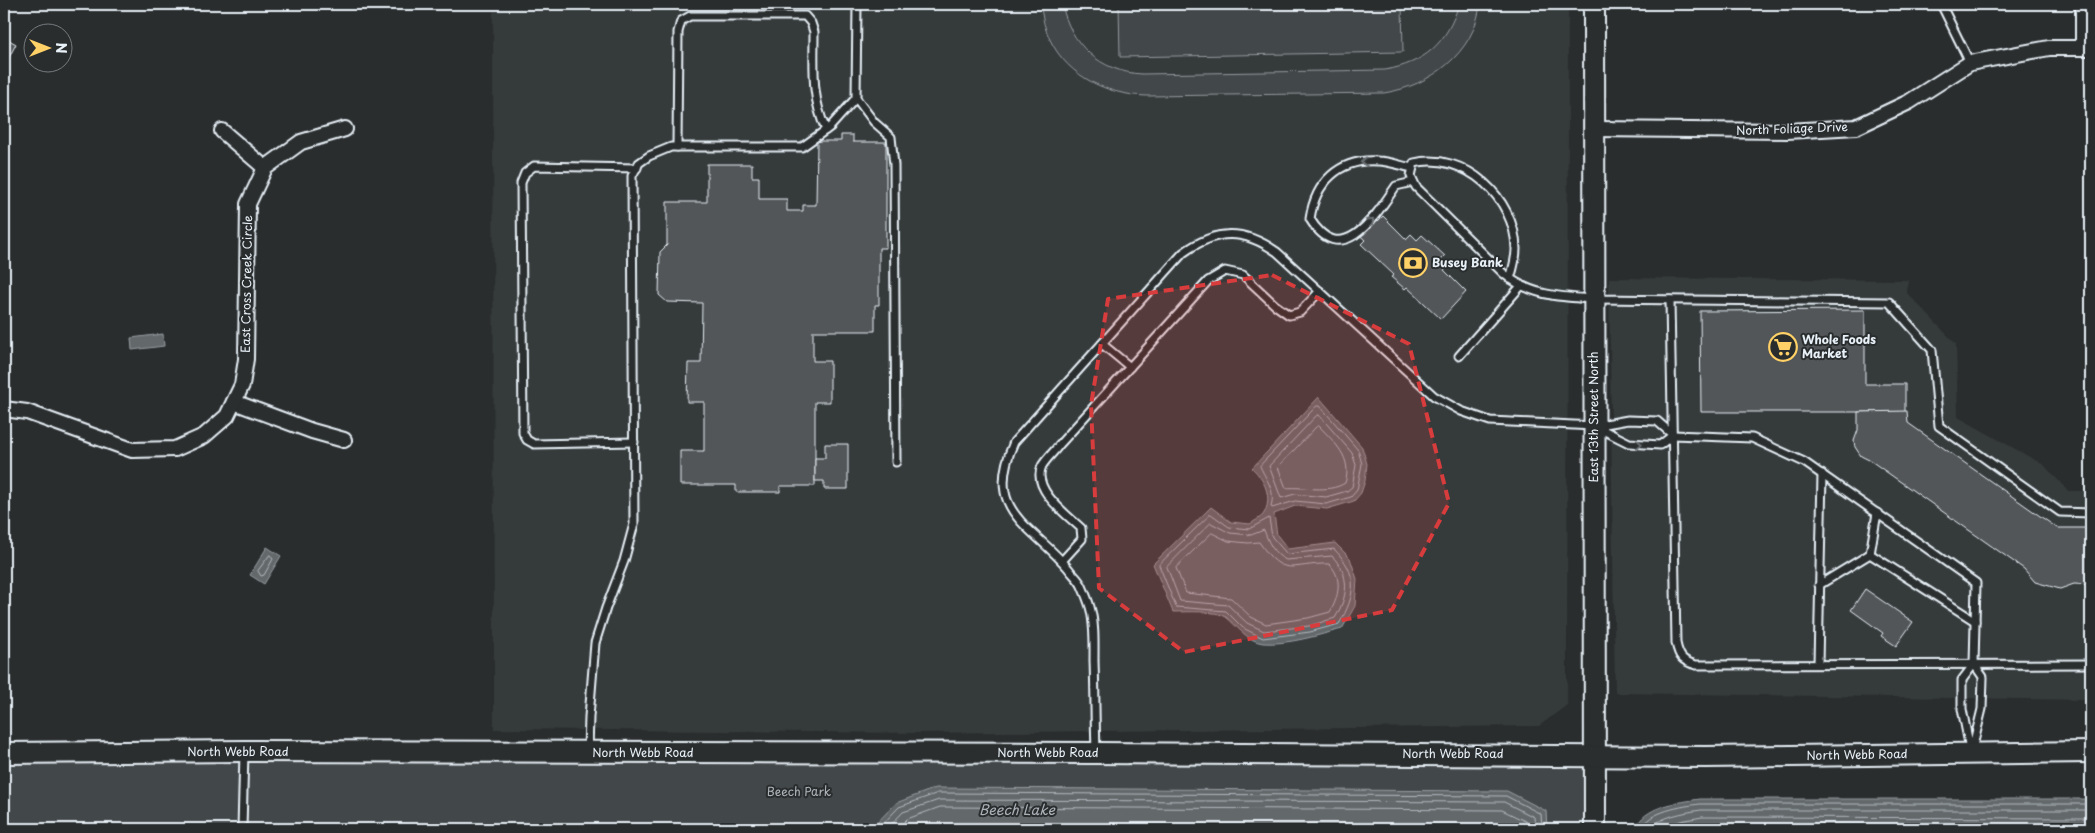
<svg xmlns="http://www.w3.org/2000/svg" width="2095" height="833" font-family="'Playpen Sans',sans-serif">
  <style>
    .built { fill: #363a3b }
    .green { fill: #424648; stroke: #959ca0 }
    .water { fill: #63686b; stroke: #989fa3 }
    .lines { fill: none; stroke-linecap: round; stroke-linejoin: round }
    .shore { stroke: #b3bac0; stroke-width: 1 }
    .building { fill: #535759; stroke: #e8f1f8 }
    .service-casing { stroke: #e8f1f8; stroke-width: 11 }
    .minor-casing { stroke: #e8f1f8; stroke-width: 18 }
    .secondary-casing { stroke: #e8f1f8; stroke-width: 24 }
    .service { stroke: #2a2d2e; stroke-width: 7 }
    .minor { stroke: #2a2d2e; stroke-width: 14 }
    .secondary { stroke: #2a2d2e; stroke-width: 20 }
    .oneway { stroke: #6c7275 }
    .marked { fill: #d83c3d; fill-opacity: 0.2; stroke: #d83c3d; stroke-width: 4; stroke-dasharray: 10 6; stroke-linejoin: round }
    .labels { text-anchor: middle; stroke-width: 4; stroke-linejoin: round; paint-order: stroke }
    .street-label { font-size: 12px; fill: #e8f1f8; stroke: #2a2d2e }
    .poi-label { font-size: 12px; font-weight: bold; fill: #e8f1f8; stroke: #2a2d2e; text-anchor: start }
    .park-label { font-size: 12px; fill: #aeb5ba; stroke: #2a2d2e }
    .water-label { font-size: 14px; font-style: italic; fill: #acb3b9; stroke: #2a2d2e }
  </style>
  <rect width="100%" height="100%" fill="#2a2d2e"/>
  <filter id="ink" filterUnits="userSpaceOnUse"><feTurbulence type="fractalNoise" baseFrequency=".02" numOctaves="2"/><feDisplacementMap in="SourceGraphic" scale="10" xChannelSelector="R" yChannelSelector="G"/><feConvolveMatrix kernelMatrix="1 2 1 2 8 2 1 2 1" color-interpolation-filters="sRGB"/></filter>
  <g filter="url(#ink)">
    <g class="built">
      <path d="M493,4H1568L1567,705L1539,726L920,733L494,729Z"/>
      <path d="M1609,278L1908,280L1907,293L1956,344L1958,417L2044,465L2068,491H2091V700L1615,693Z"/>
    </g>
    <g class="green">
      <path d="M1040,4H1062C1070,44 1100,72 1142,74L1385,70C1425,63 1447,43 1459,4H1480C1475,53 1430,86 1384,93L1147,96C1104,95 1061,73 1046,30C1043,22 1042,12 1040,4Z"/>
      <path d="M1119,4H1402L1403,52L1120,57Z"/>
      <path d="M4,755L1595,756V829H4Z"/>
    </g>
    <g class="water">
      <path d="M163,334L164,346L132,350L131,338Z"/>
      <path d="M1319,397L1362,447L1367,464L1365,481L1361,493L1354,501L1327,509L1295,506L1274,514L1277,535L1288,549L1335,543L1350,558L1357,579L1355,606L1342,629C1319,635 1287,645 1263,643C1247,641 1237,626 1226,617C1216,610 1185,612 1173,612L1153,564L1211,507L1231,522L1250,524C1253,522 1260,518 1263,515C1274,498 1264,479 1252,468Z"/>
      <path d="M267,547L281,556L264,584L250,575Z"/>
      <path d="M936,788L1507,791L1546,811L1547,829H871L896,803Z"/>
      <path d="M1700,799H2091V829H1636C1642,806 1680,802 1700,799Z"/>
    </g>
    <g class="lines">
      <g class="shore">
        <path d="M1317,406H1320L1358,450L1362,464L1357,490L1351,497L1326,504L1295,501L1272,508L1271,506C1276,490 1266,480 1260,466Z"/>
        <path d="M1319,415L1352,453L1356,465L1352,487L1347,491L1326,497L1295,494L1281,498L1269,466L1316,416Z"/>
        <path d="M1319,426C1335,443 1353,458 1345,483C1327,494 1305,486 1286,488L1278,467L1316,427Z"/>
        <path d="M1211,514L1229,527L1249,529L1269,518L1272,537L1287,554L1334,549C1359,574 1356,595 1339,624L1310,632L1263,638L1243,628L1226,611L1176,607L1159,565Z"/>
        <path d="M1211,523L1230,533L1251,535L1264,530C1268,541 1273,554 1286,560L1332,556C1351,576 1348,596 1335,618L1309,626L1264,631L1247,623L1228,605L1180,601L1167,567Z"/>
        <path d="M1212,533L1228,541L1248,543L1259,542C1285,580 1291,563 1329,564C1343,577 1339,597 1330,612L1308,618L1266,624L1251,617L1231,598L1186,593L1176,568Z"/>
        <path d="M270,555L273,559L264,575L261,576L258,571Z"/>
        <path d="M878,829L899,807L938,793L1506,796L1541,814L1542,829"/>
        <path d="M887,829L903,812L939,800L1504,802L1534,817L1535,829"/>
        <path d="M897,829L907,819L940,807L1502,810L1527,822L1528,829"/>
        <path d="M1641,829C1647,811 1684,806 1700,804H2091"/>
        <path d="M1647,829C1663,816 1681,813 1701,810H2091"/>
        <path d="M1660,829L1680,821L1702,817L2091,818"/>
      </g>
    </g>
    <g class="building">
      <path d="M4,37L16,44L4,67Z"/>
      <path d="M841,135H853V142H886V248H879V305H875V331H813V361H830V402H815V486H780V492H736V485H680V451H704V402H687L688,363H701L702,303L667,302L659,295L660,252L667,245V202H707V164H752V177H759V199H787V211H803V205H816L817,141H841Z"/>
      <path d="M1370,213L1378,221L1383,216L1406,239L1411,234L1417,240L1422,235L1445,256L1441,260L1447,267L1444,270L1466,292L1441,319L1407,287L1405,289L1391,277L1394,275L1361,244L1365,240L1354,230Z"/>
      <path d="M1865,310V384H1905V412H1701L1700,311Z"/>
      <path d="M1907,411L1908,423L2057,528H2091V585L2074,584L2060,589L2035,582L2024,569L1871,461L1861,456L1855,447L1854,441L1858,430V412Z"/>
      <path d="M825,444H848V489H824V481H815V458H825Z"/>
      <path d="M1865,589L1913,622L1896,646L1881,636L1883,633L1851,610Z"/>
    </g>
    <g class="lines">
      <defs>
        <g id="service">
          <path d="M1941,4L1970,63"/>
          <path d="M856,98L874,122L891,137L894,165L896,462"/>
          <path d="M677,147L678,32L681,21L690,16H805L811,23L814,32C814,68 811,97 826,130"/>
          <path d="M1412,168C1401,166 1389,161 1378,161C1339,158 1315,183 1310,219C1342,271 1376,215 1396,186L1413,182"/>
          <path d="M1510,279C1513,269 1516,259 1516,249C1515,198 1465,151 1414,163L1411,176L1416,187L1503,273C1530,296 1560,297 1594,299L1889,302L1932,350L1939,426L2060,512L2091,513"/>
          <path d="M1670,300L1676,643C1679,657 1682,661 1696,665L2091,664"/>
          <path d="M1102,344L1130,367"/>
          <path d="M1459,356L1521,286"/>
          <path d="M1673,435L1752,438L1804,462L1976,583L1974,664"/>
          <path d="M634,442L534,444L527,440L523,433L521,183L525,173L534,166L637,168"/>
          <path d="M1877,513L1870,554L1975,621"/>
          <path d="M1062,561L1082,539L1081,528C1067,515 1031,489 1042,466C1046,459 1054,452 1059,445L1208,281L1225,271L1243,275L1275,305L1289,315L1300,312L1320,291"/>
          <path d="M1819,585L1870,554"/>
          <path d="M1818,664L1822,474"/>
          <path d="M1974,664L1983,677L1982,709L1971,754L1962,709V680Z"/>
          <path d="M588,750L589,717L595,643L606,608L624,561L634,524L632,176L639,163L649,156L671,147H802L830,127L856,98L857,4"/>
          <path d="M1096,753C1095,722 1095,691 1094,661C1094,644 1095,624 1090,607C1088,600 1085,593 1082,586C1079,579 1072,574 1068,568C1030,523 983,512 1014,442L1183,253C1216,229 1243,228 1277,252L1434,396L1461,411L1490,421L1594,426L1628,420L1657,421L1673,435L1660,445L1629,443L1597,427"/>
          <path d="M242,829L244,752"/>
        </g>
        <g id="minor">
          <path d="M2083,48V4"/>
          <path d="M1594,129L1787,131L1856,127L1909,102L1970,63L2049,48H2091"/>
          <path d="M222,131L265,168"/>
          <path d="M234,402L312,431L344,440"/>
          <path d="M4,409L27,412L132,450L175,449L204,436L227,416L242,385L246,359L248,204L265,168L301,142L345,129"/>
        </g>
        <g id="secondary">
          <path d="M1594,4L1595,829"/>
          <path d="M4,753L244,751L1096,753L1706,757L2091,752"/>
        </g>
      </defs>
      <use href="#service" class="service-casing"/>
      <use href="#minor" class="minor-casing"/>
      <use href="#secondary" class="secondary-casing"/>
      <use href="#service" class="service"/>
      <use href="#minor" class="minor"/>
      <use href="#secondary" class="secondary"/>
    </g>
    <defs><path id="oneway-chevron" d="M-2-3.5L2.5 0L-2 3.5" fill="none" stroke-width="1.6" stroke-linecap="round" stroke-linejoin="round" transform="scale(1.25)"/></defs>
    <g class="oneway">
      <use href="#oneway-chevron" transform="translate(1364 162) rotate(174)"/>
      <use href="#oneway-chevron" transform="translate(1371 221) rotate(-47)"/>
      <use href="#oneway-chevron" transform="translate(1639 444) rotate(3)"/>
    </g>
  </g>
  <path class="marked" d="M1272,275L1409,344L1449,503L1392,610L1184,652L1099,588L1091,405L1108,299Z"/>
  <defs>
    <symbol id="bank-ring" viewBox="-11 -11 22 22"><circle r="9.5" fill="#2a2d2e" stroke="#ffd166" stroke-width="1.5"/><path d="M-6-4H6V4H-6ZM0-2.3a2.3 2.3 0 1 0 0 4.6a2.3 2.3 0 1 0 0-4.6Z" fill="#ffd166"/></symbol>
    <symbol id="supermarket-ring" viewBox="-11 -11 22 22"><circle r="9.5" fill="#2a2d2e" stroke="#ffd166" stroke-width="1.5"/><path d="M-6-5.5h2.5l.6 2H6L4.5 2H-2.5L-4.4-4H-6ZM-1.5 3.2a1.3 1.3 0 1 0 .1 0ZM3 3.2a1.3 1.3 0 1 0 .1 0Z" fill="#ffd166"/></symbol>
  </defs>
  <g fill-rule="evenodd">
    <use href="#bank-ring" x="1397" y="247" width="32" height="32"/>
    <use href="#supermarket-ring" x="1767" y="331" width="32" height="32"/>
  </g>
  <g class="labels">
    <g class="street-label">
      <text transform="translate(1792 129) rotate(-2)" y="4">North Foliage Drive</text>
      <text transform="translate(247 284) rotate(-89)" y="4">East Cross Creek Circle</text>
      <text transform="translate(1594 417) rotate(-90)" y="4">East 13th Street North</text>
      <text x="238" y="756">North Webb Road</text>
      <text x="643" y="757">North Webb Road</text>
      <text x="1048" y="757">North Webb Road</text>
      <text x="1453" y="758">North Webb Road</text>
      <text transform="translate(1857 755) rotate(-1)" y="4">North Webb Road</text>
    </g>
    <g class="poi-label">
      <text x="1432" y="267">Busey Bank</text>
      <text x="1802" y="344">Whole Foods<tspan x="1802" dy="14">Market</tspan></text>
    </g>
    <g class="park-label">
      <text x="799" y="796">Beech Park</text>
    </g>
    <g class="water-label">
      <text x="1017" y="815">Beech Lake</text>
    </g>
  </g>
  <rect width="2095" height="833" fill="none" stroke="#2a2d2e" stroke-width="20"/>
  <rect x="10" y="10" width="2075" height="813" fill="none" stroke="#e8f1f8" stroke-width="2" filter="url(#ink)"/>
  <g transform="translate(48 48) rotate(90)"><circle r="24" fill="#2a2d2e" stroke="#767b7f"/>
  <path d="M0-4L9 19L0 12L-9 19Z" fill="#ffd166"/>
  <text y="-8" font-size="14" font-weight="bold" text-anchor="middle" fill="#e8f1f8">N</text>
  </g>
</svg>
